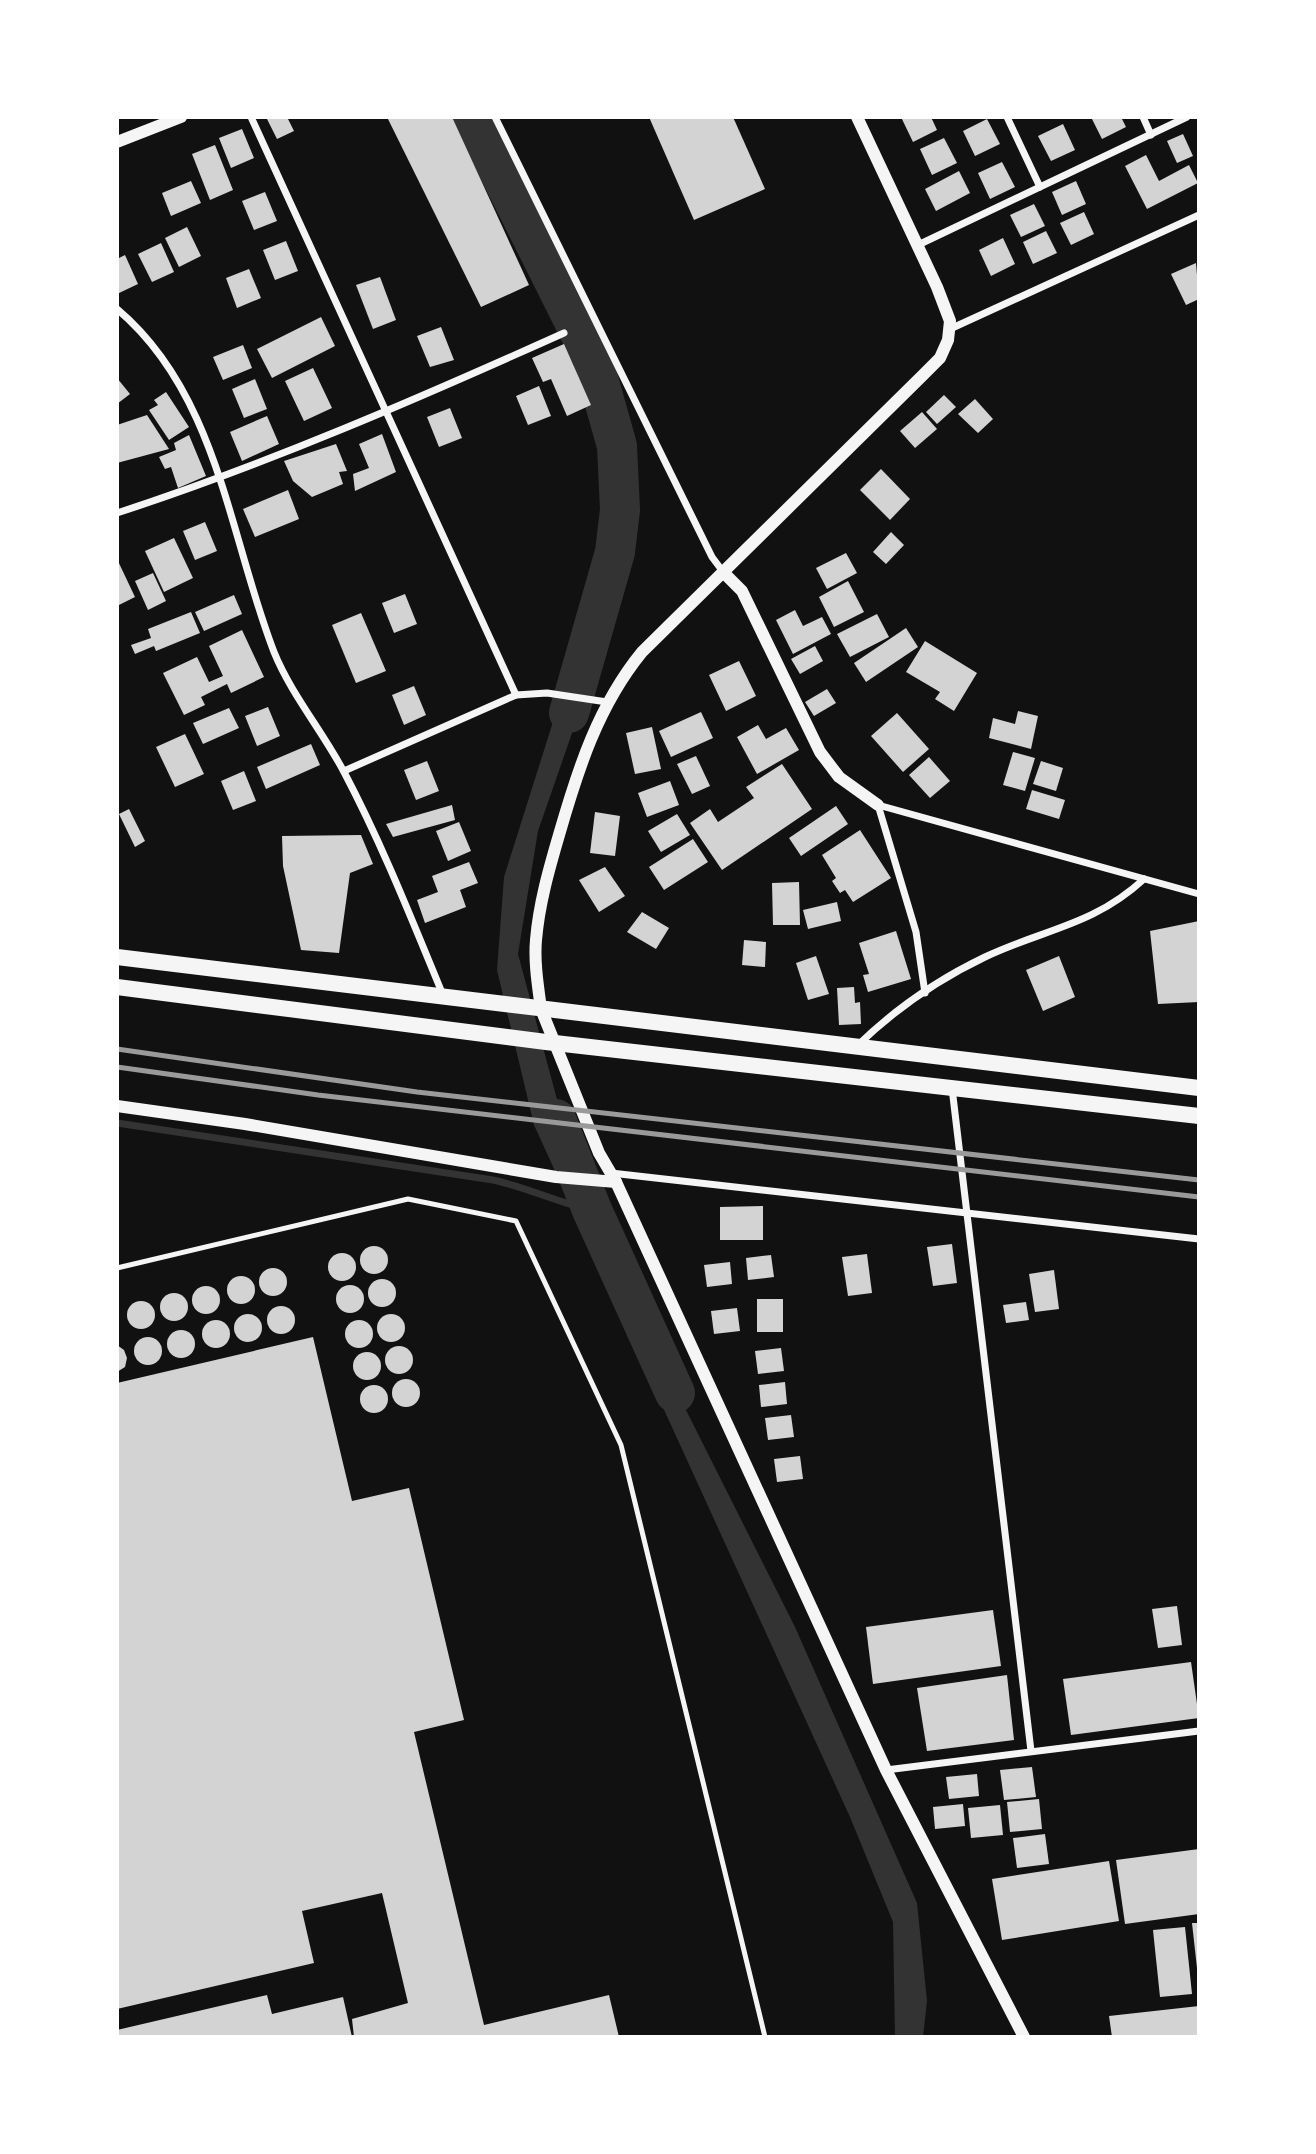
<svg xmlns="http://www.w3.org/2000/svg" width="1316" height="2154" font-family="Quicksand,sans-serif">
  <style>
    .water { fill: #333 }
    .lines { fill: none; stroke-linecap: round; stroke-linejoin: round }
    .stream { stroke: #333; stroke-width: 7 }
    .river { stroke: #333; stroke-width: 40 }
    .building { fill: #d3d3d3 }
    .service { stroke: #f5f5f5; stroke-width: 5 }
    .minor { stroke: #f5f5f5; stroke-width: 7 }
    .tertiary { stroke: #f5f5f5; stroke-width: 12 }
    .trunk { stroke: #f5f5f5; stroke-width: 16 }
    .rail { stroke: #9a9a9a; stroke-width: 5 }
  </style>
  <rect width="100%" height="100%" fill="#111"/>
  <path class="water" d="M595,657V667L538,831L518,954L588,1215L795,1627L917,1903L927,2001L923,2037H895L893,1922L850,1817L534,1125L497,970L504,877L570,668Z"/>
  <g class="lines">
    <path class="stream" d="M117,1123L493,1180C527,1187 558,1203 592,1210"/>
    <g class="river">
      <path d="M472,117L592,357L617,446L620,510L615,552L569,713"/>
      <path d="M556,1119L592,1210L675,1393"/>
    </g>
  </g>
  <g class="building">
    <path d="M266,117H287L294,131L277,139Z"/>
    <path d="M387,117H452L529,285L481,307Z"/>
    <path d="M649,117H733L765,189L694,220Z"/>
    <path d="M901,117H931L937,130L913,142Z"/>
    <path d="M1091,117H1121L1126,127L1102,139Z"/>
    <path d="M987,119L1000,144L975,156L963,131Z"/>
    <path d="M1063,124L1075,150L1051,161L1038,136Z"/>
    <path d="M242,129L254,158L231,168L219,138Z"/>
    <path d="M1183,134L1193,156L1177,163L1167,141Z"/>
    <path d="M944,138L957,163L932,175L920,149Z"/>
    <path d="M215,145L233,190L210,200L192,154Z"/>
    <path d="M1146,155L1159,181L1189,165L1198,183L1147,209L1125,166Z"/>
    <path d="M1002,162L1015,187L990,199L978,173Z"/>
    <path d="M959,171L970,193L936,211L925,189Z"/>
    <path d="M191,181L201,203L171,216L162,193Z"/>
    <path d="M1076,181L1086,204L1062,215L1052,192Z"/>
    <path d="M265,192L277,221L254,230L242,201Z"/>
    <path d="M1034,204L1045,226L1021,237L1010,215Z"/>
    <path d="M1084,212L1094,234L1071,245L1060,223Z"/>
    <path d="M187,227L201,256L179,267L165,238Z"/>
    <path d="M1046,231L1057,253L1033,264L1023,242Z"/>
    <path d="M1003,238L1015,264L991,276L979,250Z"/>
    <path d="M286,241L298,271L275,280L263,250Z"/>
    <path d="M161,243L174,272L152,282L138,254Z"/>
    <path d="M125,255L138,284L117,294V259Z"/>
    <path d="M1196,263L1199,299L1186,305L1171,274Z"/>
    <path d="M249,269L261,298L237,308L226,278Z"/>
    <path d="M380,277L396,320L373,329L356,285Z"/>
    <path d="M321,317L335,346L272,378L257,349Z"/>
    <path d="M441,327L454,360L430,367L417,336Z"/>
    <path d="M564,344L591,405L567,416L551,379L543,382L532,358Z"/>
    <path d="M243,345L252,368L223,380L213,357Z"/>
    <path d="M313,368L332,408L304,421L285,381Z"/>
    <path d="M117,378L130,394L117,404Z"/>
    <path d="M255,379L267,409L244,418L232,389Z"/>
    <path d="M539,386L551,416L528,425L516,396Z"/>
    <path d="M166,392L189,427L169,440L149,410L158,405L154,400Z"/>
    <path d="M944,395L956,407L937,424L926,412Z"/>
    <path d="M975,399L993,419L978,433L958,414Z"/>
    <path d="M450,408L462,438L439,447L427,417Z"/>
    <path d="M922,412L937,429L915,448L900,431Z"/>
    <path d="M147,415L169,449L117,463V425Z"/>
    <path d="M267,416L279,444L242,461L230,432Z"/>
    <path d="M382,434L396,472L355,491L353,474L369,468L359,444Z"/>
    <path d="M189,435L206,476L178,488L171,467L165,469L159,457L176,450L174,443Z"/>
    <path d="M336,444L347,471L339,472L343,484L312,497L293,481L284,461Z"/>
    <path d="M881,469L910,499L890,520L860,490Z"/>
    <path d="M288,490L299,519L255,537L243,509Z"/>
    <path d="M205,522L217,551L195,560L183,531Z"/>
    <path d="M891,532L904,545L886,564L873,552Z"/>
    <path d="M174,538L193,578L164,592L145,551Z"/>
    <path d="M846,553L857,573L827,589L816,568Z"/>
    <path d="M117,559L135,597L117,606Z"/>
    <path d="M153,573L166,601L148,610L135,581Z"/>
    <path d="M848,581L864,612L834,627L819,597Z"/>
    <path d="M405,594L417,624L394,633L382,603Z"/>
    <path d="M234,595L242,614L204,631L195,612Z"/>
    <path d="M795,610L803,626L822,617L831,634L793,654L776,620Z"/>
    <path d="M191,612L200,633L156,651L154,646L135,654L131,645L151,638L148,629Z"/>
    <path d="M361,613L386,671L356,683L332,625Z"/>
    <path d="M877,614L889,637L850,657L837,634Z"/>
    <path d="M906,628L918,647L866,682L854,663Z"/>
    <path d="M242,630L264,677L231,693L227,684L201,697L205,705L184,715L163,673L197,657L209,682L223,676L209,646Z"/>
    <path d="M925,641L977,673L954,711L935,699L940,692L906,672Z"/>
    <path d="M815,646L823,661L800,674L791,659Z"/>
    <path d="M739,661L756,696L726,711L709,675Z"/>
    <path d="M414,686L426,715L404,725L392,695Z"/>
    <path d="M827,689L836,703L814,716L805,702Z"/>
    <path d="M268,707L280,736L257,746L245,716Z"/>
    <path d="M229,708L239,728L203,744L193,723Z"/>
    <path d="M1018,711L1038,716L1031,749L989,738L993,718L1015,724Z"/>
    <path d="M701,712L713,738L671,757L659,731Z"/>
    <path d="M897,713L929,749L903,772L871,736Z"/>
    <path d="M758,725L766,739L786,728L799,750L757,774L737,737Z"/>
    <path d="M652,727L661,769L635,774L626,733Z"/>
    <path d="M185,734L204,774L175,787L156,747Z"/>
    <path d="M311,744L320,765L266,789L257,767Z"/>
    <path d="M1013,752L1035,758L1025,791L1003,785Z"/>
    <path d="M696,756L710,786L692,794L677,764Z"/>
    <path d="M929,757L950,781L930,798L909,775Z"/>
    <path d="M427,761L439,791L416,800L404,770Z"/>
    <path d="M1041,761L1063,768L1056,791L1033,784Z"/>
    <path d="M782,764L812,809L722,870L690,823L710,809L718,822L754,798L746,787Z"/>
    <path d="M244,771L256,801L233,810L221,781Z"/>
    <path d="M670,781L679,805L647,817L638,793Z"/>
    <path d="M1032,790L1065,800L1059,819L1026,809Z"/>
    <path d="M452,805L455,820L393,837L386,824Z"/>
    <path d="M836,806L848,824L801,856L789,838Z"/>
    <path d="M129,809L145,841L135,847L119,814Z"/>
    <path d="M595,812L620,816L615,856L590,853Z"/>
    <path d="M677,814L690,835L661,852L648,831Z"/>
    <path d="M459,822L471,851L448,861L436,831Z"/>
    <path d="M860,830L891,878L853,902L845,890L840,893L832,881L836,878L822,855Z"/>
    <path d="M361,835L373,864L350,873L339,953L301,950L283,866L282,836Z"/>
    <path d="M693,839L708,862L664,890L649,867Z"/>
    <path d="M469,862L478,883L460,890L466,907L425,923L417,900L438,892L432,876Z"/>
    <path d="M605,867L625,896L599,912L579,880Z"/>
    <path d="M799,882L800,925H773L772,883Z"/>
    <path d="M837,902L841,921L808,929L803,910Z"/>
    <path d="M642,912L669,928L656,949L627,932Z"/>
    <path d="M1199,921V1002L1158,1004L1150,931Z"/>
    <path d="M896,931L911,979L868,992L863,975L869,974L859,943Z"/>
    <path d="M744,940L766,942L765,967L742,965Z"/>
    <path d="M816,956L829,994L808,1000L796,963Z"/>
    <path d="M1059,956L1075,997L1043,1011L1026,970Z"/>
    <path d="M854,987L855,1003L860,1002L861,1024L839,1025L837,988Z"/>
    <path d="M763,1206V1240H720V1207Z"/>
    <path d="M952,1244L957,1283L933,1286L927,1247Z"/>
    <circle cx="374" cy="1260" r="14"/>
    <circle cx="342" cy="1267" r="14"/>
    <path d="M867,1254L872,1293L848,1296L842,1257Z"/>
    <path d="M771,1255L774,1277L748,1280L746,1258Z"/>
    <path d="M730,1262L732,1284L707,1287L704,1265Z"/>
    <circle cx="273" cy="1282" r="14"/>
    <path d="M1054,1270L1059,1309L1035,1312L1029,1274Z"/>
    <circle cx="241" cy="1290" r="14"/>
    <circle cx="382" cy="1293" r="14"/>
    <circle cx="350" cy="1299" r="14"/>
    <circle cx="206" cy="1300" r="14"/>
    <circle cx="174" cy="1307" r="14"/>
    <rect x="757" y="1299" width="26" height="33"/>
    <circle cx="141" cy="1315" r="14"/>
    <path d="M1026,1302L1029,1320L1006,1323L1003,1305Z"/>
    <circle cx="281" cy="1320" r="14"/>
    <path d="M737,1308L740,1331L714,1334L711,1311Z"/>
    <circle cx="248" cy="1328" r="14"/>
    <circle cx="391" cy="1328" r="14"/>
    <circle cx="359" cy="1334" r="14"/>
    <circle cx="216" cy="1334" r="14"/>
    <circle cx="181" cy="1344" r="14"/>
    <path d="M313,1337L352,1501L409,1488L464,1720L414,1732L484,2025L609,1995L619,2037H354L352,2019L408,2003L382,1893L302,1911L314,1963L117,2009V1383Z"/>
    <circle cx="148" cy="1351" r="14"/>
    <path d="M117,1345L124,1350L127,1358L125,1367L117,1372Z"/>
    <circle cx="399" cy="1360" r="14"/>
    <path d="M781,1348L784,1371L758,1374L755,1351Z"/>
    <circle cx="367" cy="1366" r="14"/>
    <circle cx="406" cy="1393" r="14"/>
    <path d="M785,1382L787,1404L761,1407L759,1385Z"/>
    <circle cx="374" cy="1399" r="14"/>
    <path d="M791,1415L794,1437L768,1440L765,1418Z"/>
    <path d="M800,1456L803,1479L777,1482L774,1459Z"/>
    <path d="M1177,1606L1182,1645L1158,1648L1152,1609Z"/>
    <path d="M993,1610L1001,1666L873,1684L866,1627Z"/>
    <path d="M1191,1662L1199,1718L1071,1735L1063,1679Z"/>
    <path d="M1007,1675L1014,1740L927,1751L917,1688Z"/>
    <path d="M1032,1767L1036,1797L1004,1800L1000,1770Z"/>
    <path d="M977,1774L979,1796L949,1799L946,1777Z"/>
    <path d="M1039,1799L1042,1829L1010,1832L1007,1802Z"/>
    <path d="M963,1804L965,1826L935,1829L933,1807Z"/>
    <path d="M1000,1805L1003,1835L971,1838L968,1808Z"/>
    <path d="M1045,1834L1049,1864L1017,1868L1013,1838Z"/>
    <path d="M1199,1849V1914L1125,1924L1116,1860Z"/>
    <path d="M1109,1861L1119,1921L1002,1940L992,1879Z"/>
    <path d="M1192,1923H1199V1968H1197Z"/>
    <path d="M1185,1927L1192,1994L1160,1997L1153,1930Z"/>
    <path d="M267,1995L272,2014L343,1997L352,2037H117V2030Z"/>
    <path d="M1199,2006V2037H1112L1109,2016Z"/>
  </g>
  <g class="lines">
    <path class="service" d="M117,1268L408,1199L516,1221L621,1445L765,2037"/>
    <g class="minor">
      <path d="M251,117L516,695"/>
      <path d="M495,117L712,557L724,573"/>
      <path d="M1007,117L1040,187"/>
      <path d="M1143,117L1151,135"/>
      <path d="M918,245L1187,117"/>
      <path d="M117,309C218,394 229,536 274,652C291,694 323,732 344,772C382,844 412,920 443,995"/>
      <path d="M950,329L1199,215"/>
      <path d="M117,513C270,463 417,399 564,333"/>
      <path d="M344,771L516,695L547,693L607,702"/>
      <path d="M878,805L1199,894"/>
      <path d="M878,805L916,932L925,993"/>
      <path d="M857,1046C894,1010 939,979 985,957C1044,929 1093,926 1144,879"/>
      <path d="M952,1088L1031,1751"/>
      <path d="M611,1173L1199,1239"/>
      <path d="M886,1770L1199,1731"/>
    </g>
    <g class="tertiary">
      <path d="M857,117L937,287L950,321L948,340L940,358L921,377L642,652C598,706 578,769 559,835C549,869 539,904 536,940C534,962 538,986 541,1009L599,1153L616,1182L886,1770L1024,2037"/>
      <path d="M117,142L181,117"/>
      <path d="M725,574L742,591L820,752L839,777L878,805"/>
      <path d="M117,1106L245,1124L556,1177L616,1182"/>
    </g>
    <g class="trunk">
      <path d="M117,957L1199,1088"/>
      <path d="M117,987L546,1042L1199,1116"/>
    </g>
    <g class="rail">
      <path d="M117,1049L417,1092L1199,1180"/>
      <path d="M117,1067L318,1095L1199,1197"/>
    </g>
  </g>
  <rect width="1316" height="2154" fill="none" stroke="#ffffff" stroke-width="238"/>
</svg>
